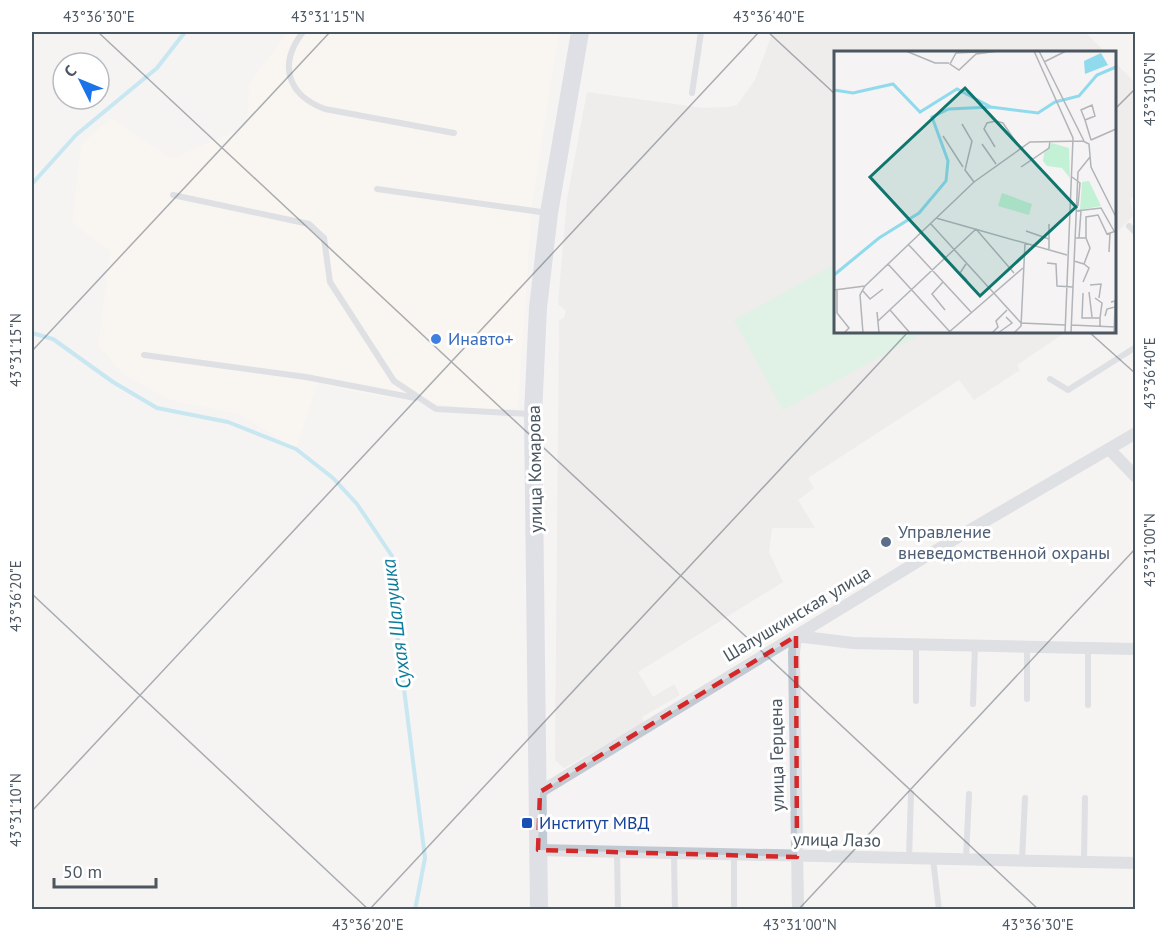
<svg xmlns="http://www.w3.org/2000/svg" width="1167" height="941" font-family="'PT Sans',sans-serif">
  <style>
    .commercial { fill: #fdf9ef }
    .education { fill: #e6e4e5 }
    .garden { fill: #c3f1d5 }
    .lines { fill: none; stroke-linecap: round; stroke-linejoin: round }
    .stream { stroke: #90daee; stroke-width: 4 }
    .service { stroke: #c1cad2; stroke-width: 6 }
    .minor { stroke: #c1cad2; stroke-width: 12 }
    .secondary { stroke: #c1cbd6; stroke-width: 18 }
    .marked { fill: none; stroke: #d62828; stroke-width: 4.5; stroke-dasharray: 12 8; stroke-linejoin: round }
    .ticks { fill: none; stroke: #4a5661; stroke-width: 1.5; stroke-opacity: 0.45 }
    .shop-dot { fill: #3f7fe0; stroke: #fff; stroke-width: 2 }
    .service-dot { fill: #5c6f8a; stroke: #fff; stroke-width: 2 }
    .transit-dot { fill: #1a4fb4; stroke: #fff; stroke-width: 2 }
    .labels { text-anchor: middle; stroke-width: 6; stroke-linejoin: round; paint-order: stroke }
    .shop-label { font-size: 18px; fill: #366cbe; stroke: #fff; text-anchor: start }
    .street-label { font-size: 18px; fill: #4a5661; stroke: #fff }
    .service-label { font-size: 18px; fill: #4e5e75; stroke: #fff; text-anchor: start }
    .transit-label { font-size: 18px; fill: #164399; stroke: #fff; text-anchor: start }
    .water-label { font-size: 20px; font-style: italic; fill: #0c7c9b; stroke: #fff }
    .inset-river { fill: none; stroke: #90daee; stroke-width: 3 }
    .inset-road { fill: none; stroke: #b1b4b9; stroke-width: 1.5 }
    .view { fill: #0f766e; fill-opacity: 0.15; stroke: #0f766e; stroke-width: 3 }
    .inset-edge { fill: none; stroke: #4a5661; stroke-width: 3 }
    .neatline { fill: none; stroke: #4a5661; stroke-width: 2 }
    .ticks-label { font-size: 15px; text-anchor: middle; fill: #4a5661 }
  </style>
  <rect width="100%" height="100%" fill="#f5f3f3"/>
  <path class="commercial" d="M288,32H559L532,205L518,408L478,410L359,393L318,383L296,449L241,415L170,400L123,374L98,345L110,251L72,223L81,145L111,118L171,159L247,126L249,84Z"/>
  <g class="education">
    <path d="M773,32H1085L1105,52H836V332H1066L1017,365L1020,370L974,400L959,380L808,478L814,488L798,500L815,528H772L769,552L783,582L638,672L653,697L674,684L680,695L642,717L645,723L564,768L555,760L559,320L564,318L566,311L558,304L567,199L587,92L703,108L730,107L737,105L755,80Z"/>
    <path d="M1115,62L1135,83L1136,194L1130,200L1133,216L1115,234Z"/>
  </g>
  <path class="garden" d="M835,264L836,332H925L783,410L734,320Z"/>
  <g class="lines">
    <g class="stream">
      <path d="M32,184L76,135L157,68L185,32"/>
      <path d="M32,333L53,339L113,382L157,408L228,422L296,449L333,478L357,504L392,556L395,616L425,858L415,910"/>
    </g>
    <g class="service">
      <path d="M303,32C278,64 287,95 325,109L454,133"/>
      <path d="M692,93L701,32"/>
      <path d="M377,189L548,213"/>
      <path d="M173,195L309,224L324,238L330,282L394,381L436,409L530,414"/>
      <path d="M1129,226L1136,233"/>
      <path d="M144,355L306,377L415,398"/>
      <path d="M1050,379L1068,390L1136,347"/>
      <path d="M916,645V701"/>
      <path d="M1088,648V705"/>
      <path d="M1027,699V647"/>
      <path d="M973,704L975,646"/>
      <path d="M617,852L618,910"/>
      <path d="M674,854L675,910"/>
      <path d="M734,856V910"/>
      <path d="M909,858L911,793"/>
      <path d="M933,859L939,910"/>
      <path d="M966,859L969,794"/>
      <path d="M1022,860L1025,798"/>
      <path d="M1084,861L1085,798"/>
    </g>
    <g class="minor">
      <path d="M1109,449L1136,477"/>
      <path d="M540,792L958,537L1136,433"/>
      <path d="M538,850L1136,863"/>
      <path d="M798,910L794,653L796,636L853,643L1136,649"/>
    </g>
    <path class="secondary" d="M539,910L533,414L538,308L549,213L580,32"/>
  </g>
  <path d="M0 0H1167V941H0ZM796,636L797,857L538,850L540,792Z" fill="#f5f3f3" fill-opacity=".55" fill-rule="evenodd"/>
  <path class="marked" d="M796,636L797,857L538,850L540,792Z"/>
  <path class="ticks" d="M98,32L1039,910M768,32L836,95M1114,110L1136,88M1089,332L1136,374M32,351L330,32M32,594L369,910M32,811L759,32M369,910L908,332M798,910L1136,548"/>
  <circle class="shop-dot" cx="436" cy="339" r="6"/>
  <circle class="service-dot" cx="886" cy="542" r="6"/>
  <rect class="transit-dot" x="521" y="817" width="12" height="12" rx="3"/>
  <g class="labels">
    <g class="shop-label">
      <text x="448" y="345">Инавто+</text>
    </g>
    <g class="street-label">
      <text transform="translate(535 469) rotate(-91)" y="6">улица Комарова</text>
      <text transform="translate(797 614) rotate(-31)" y="6">Шалушкинская улица</text>
      <text transform="translate(777 755) rotate(-91)" y="6">улица Герцена</text>
      <text transform="translate(837 840) rotate(1)" y="6">улица Лазо</text>
    </g>
    <g class="service-label">
      <text x="898" y="538">Управление<tspan x="898" dy="21">вневедомственной охраны</tspan></text>
    </g>
    <g class="transit-label">
      <text x="539" y="829">Институт МВД</text>
    </g>
    <g class="water-label">
      <text transform="translate(396 624) rotate(-97)" y="7">Сухая Шалушка</text>
    </g>
  </g>
  <g transform="translate(834 51)">
    <rect width="282" height="282" fill="#f5f3f3"/>
    <path d="M218,92L235,97L236,127L228,117L213,115L209,110L210,102ZM255,130L267,155L246,159L248,131Z" fill="#c3f1d5"/>
    <path d="M168,142L198,153L195,164L164,155Z" fill="#c3f1d5"/>
    <path d="M267,2L274,14L251,23L250,10Z" fill="#90daee"/>
    <path class="inset-river" d="M0,39L19,42L59,33L86,61L123,38L157,56L204,62L221,51L245,45L263,24L282,16M0,224L45,187L85,162L112,130L114,110L98,66L115,58L157,56"/>
    <path class="inset-road" d="M72,0L101,12H115M164,0L122,2L116,13L125,19L142,3L165,0M200,0L239,87L231,282M205,0L250,90M210,11L232,0M251,69L261,65L258,54L247,59L251,69L257,89M128,73L138,90L131,119L140,131M109,85L129,116M257,89L282,78M148,93L162,113M161,96L150,78L153,72L162,70L169,72L186,97M187,116L215,97L216,90M238,126L246,132L244,155M242,160L267,157L280,180M102,167L233,204M96,172L187,272L231,274M192,180L215,188M242,187H252V166L264,164L273,183L282,180M245,187L247,160M74,193L137,261M215,198V173M275,201L276,182M240,210L250,213L256,197L252,187M213,212L222,213L223,235L239,236M54,213L117,282M132,213L126,222L133,229M109,231L98,243L111,259M249,231L255,217L250,213M256,234L267,233L265,247M3,238V262L15,277L10,282M0,239L31,235M29,240L36,248L49,238M255,241L258,266M249,242L248,267H266V276M261,247L268,252L266,267M56,259L76,282M43,261L45,282M271,265L273,258L281,256V250L277,251M44,270L142,178L180,222M237,274L282,276M29,282L26,244L31,235L140,131L196,91L249,90L255,93L257,116L282,166M114,282L189,217M158,282L164,276L162,270L173,259M164,282L178,272L172,266M180,282L187,275L191,192M237,282L244,121L256,106M280,282L281,256"/>
    <path class="view" d="M131,37L242,156L146,245L36,126Z"/>
    <rect width="282" height="282" class="inset-edge"/>
  </g>
  <rect width="1167" height="941" fill="none" stroke="#ffffff" stroke-width="66"/>
  <g transform="translate(81 81) rotate(313)"><circle r="28" fill="#ffffff" stroke="#b7bbc0" stroke-width="1.5"/>
  <path d="M0-4.5L10 22L0 15L-10 22Z" fill="#1a73e8"/>
  <text y="-9" font-size="16" font-weight="bold" text-anchor="middle" fill="#4a5661">С</text>
  </g>
  <path d="M54 878v9h102v-9" fill="none" stroke="#4a5661" stroke-width="3"/>
  <text x="63" y="878" font-size="18" fill="#4a5661" stroke="#ffffff" stroke-width="4.5" paint-order="stroke">50 m</text>
  <rect x="33" y="33" width="1101" height="875" class="neatline"/>
  <g class="ticks-label">
    <text x="99" y="22">43°36'30"E</text>
    <text x="328" y="22">43°31'15"N</text>
    <text x="769" y="22">43°36'40"E</text>
    <text transform="translate(1150 89) rotate(-90)" y="5">43°31'05"N</text>
    <text transform="translate(16 350) rotate(-90)" y="5">43°31'15"N</text>
    <text transform="translate(1150 373) rotate(-90)" y="5">43°36'40"E</text>
    <text transform="translate(1150 550) rotate(-90)" y="5">43°31'00"N</text>
    <text transform="translate(16 596) rotate(-90)" y="5">43°36'20"E</text>
    <text transform="translate(16 810) rotate(-90)" y="5">43°31'10"N</text>
    <text x="368" y="930">43°36'20"E</text>
    <text x="800" y="930">43°31'00"N</text>
    <text x="1038" y="930">43°36'30"E</text>
  </g>
</svg>
